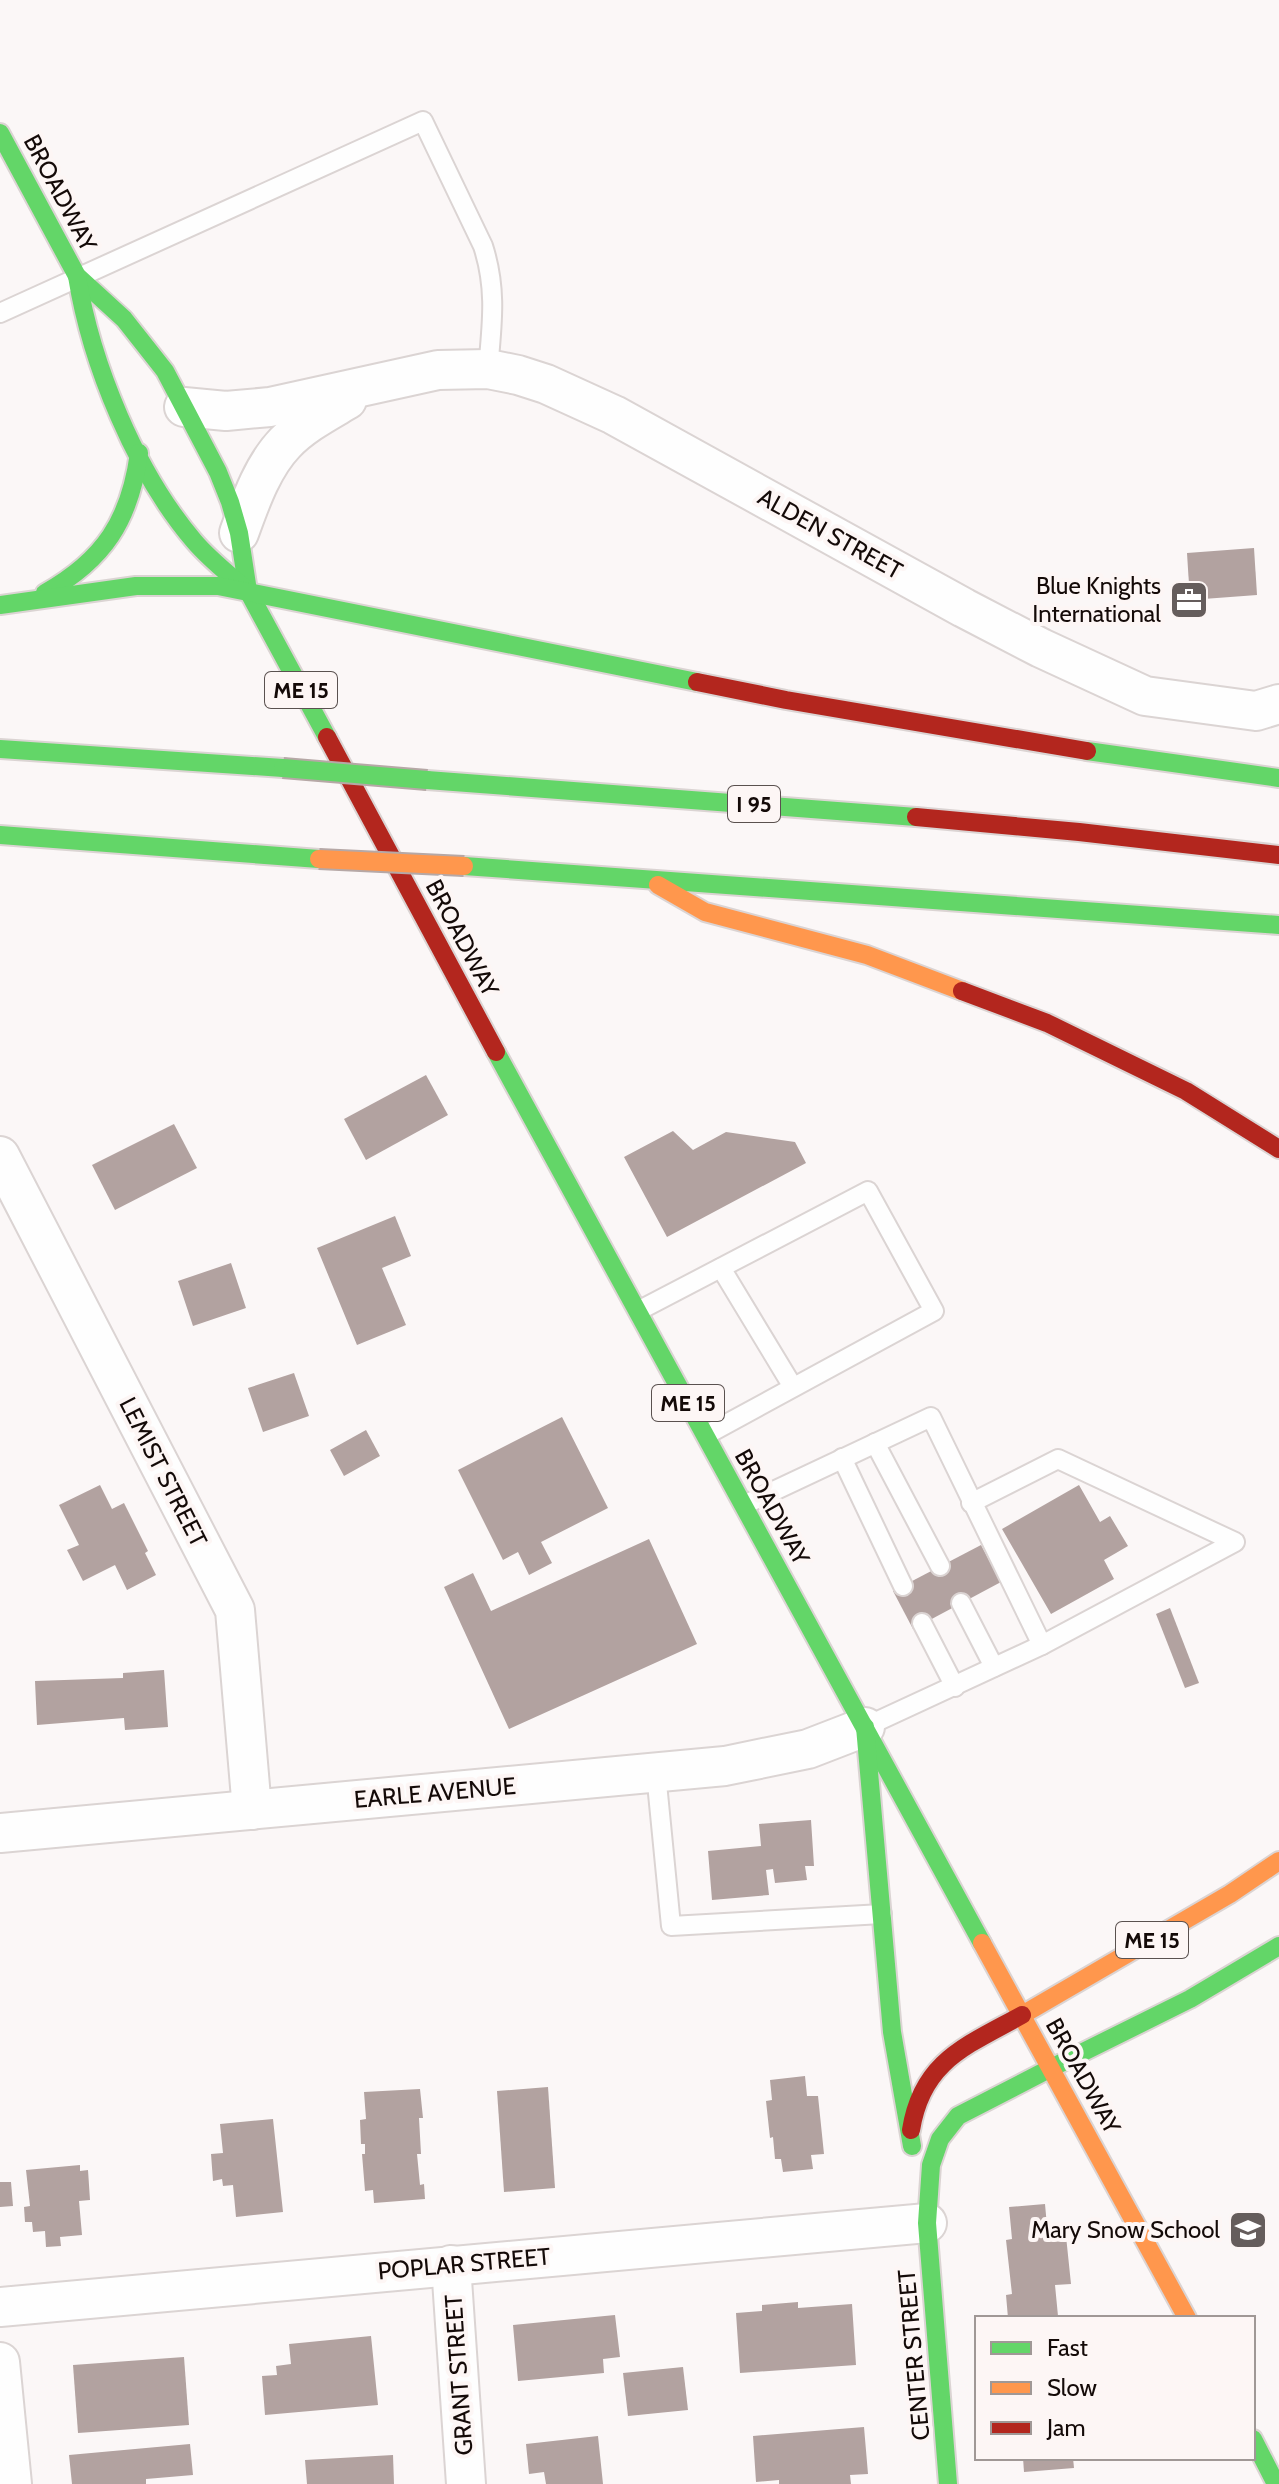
<svg xmlns="http://www.w3.org/2000/svg" width="1279" height="2484" font-family="Cabin,sans-serif">
  <style>
    .building { fill: #b2a2a0 }
    .lines { fill: none; stroke-linecap: round; stroke-linejoin: round }
    .lane-casing { stroke: #dbd4d3; stroke-width: 22 }
    .street-casing { stroke: #dbd4d3; stroke-width: 42 }
    .fast-casing { stroke: #dbd4d3; stroke-width: 22 }
    .slow-casing { stroke: #dbd4d3; stroke-width: 22 }
    .jam-casing { stroke: #dbd4d3; stroke-width: 22 }
    .lane { stroke: #fefefe; stroke-width: 18 }
    .street { stroke: #fefefe; stroke-width: 38 }
    .fast { stroke: #63d668; stroke-width: 18 }
    .slow { stroke: #ff974d; stroke-width: 18 }
    .jam { stroke: #b3261e; stroke-width: 18 }
    .fast-bridge-casing { stroke: #b6a8a6; stroke-width: 22; stroke-linecap: butt }
    .slow-bridge-casing { stroke: #b6a8a6; stroke-width: 22; stroke-linecap: butt }
    .fast-bridge { stroke: #63d668; stroke-width: 18 }
    .slow-bridge { stroke: #ff974d; stroke-width: 18 }
    .labels { text-anchor: middle; stroke-width: 8; stroke-linejoin: round; paint-order: stroke }
    .shield { fill: #fdf6f5; stroke: #5a514f; stroke-width: 2 }
    .shield-label { font-size: 22px; font-weight: bold; fill: #140a08 }
    .street-label { font-size: 24px; fill: #140a08; stroke: #fdf6f5 }
    .poi-label { font-size: 24px; fill: #140a08; stroke: #fdf6f5; text-anchor: end }
  </style>
  <rect width="100%" height="100%" fill="#fbf7f7"/>
  <g class="building">
    <path d="M1254,548L1257,595L1190,600L1187,553Z"/>
    <path d="M426,1075L448,1115L366,1160L344,1119Z"/>
    <path d="M174,1124L197,1168L115,1210L92,1165Z"/>
    <path d="M673,1131L693,1150L726,1132L795,1142L806,1163L667,1237L624,1157Z"/>
    <path d="M395,1216L411,1256L382,1268L406,1325L357,1345L317,1248Z"/>
    <path d="M231,1263L246,1308L193,1326L178,1281Z"/>
    <path d="M294,1373L309,1416L263,1432L248,1388Z"/>
    <path d="M562,1417L608,1508L541,1542L552,1563L529,1575L518,1552L503,1560L458,1470Z"/>
    <path d="M366,1430L380,1456L344,1476L330,1450Z"/>
    <path d="M100,1485L112,1509L124,1503L148,1551L145,1553L156,1575L127,1590L115,1565L83,1581L67,1550L79,1545L59,1505Z"/>
    <path d="M1079,1485L1100,1522L1110,1516L1128,1546L1104,1560L1114,1579L1051,1614L1002,1529Z"/>
    <path d="M649,1539L697,1644L509,1729L444,1587L473,1573L491,1611Z"/>
    <path d="M981,1545L1001,1582L913,1629L893,1591Z"/>
    <path d="M1170,1608L1199,1683L1185,1688L1156,1614Z"/>
    <path d="M164,1670L168,1727L125,1730L124,1718L37,1725L35,1681L123,1678V1673Z"/>
    <path d="M811,1820L814,1866H805L807,1880L775,1883L773,1869L766,1870L769,1895L712,1900L708,1851L761,1846L759,1824Z"/>
    <path d="M805,2076L807,2096H818L824,2154L811,2155L813,2169L783,2172L781,2159H775L773,2137L770,2138L766,2101L772,2100L770,2080Z"/>
    <path d="M548,2087L555,2188L504,2192L497,2091Z"/>
    <path d="M420,2089L423,2118H419L421,2154H417L420,2185L424,2184L425,2199L374,2203L373,2190L365,2191L362,2154H365V2144H361L360,2120L366,2119L364,2092Z"/>
    <path d="M273,2119L283,2212L236,2217L233,2185L223,2186L222,2179L213,2181L211,2154L223,2153L220,2124Z"/>
    <path d="M80,2165V2171L88,2170L90,2200L79,2201L82,2235L60,2237L61,2246L46,2247L45,2231L33,2232L32,2222H25L24,2207L30,2206L26,2170Z"/>
    <path d="M0,2182H11L13,2206L0,2207Z"/>
    <path d="M1045,2204L1048,2237L1066,2236L1071,2284L1055,2285L1058,2316L1008,2318L1006,2295L1012,2294L1006,2240L1012,2239L1009,2207Z"/>
    <path d="M798,2302V2308L852,2304L856,2365L740,2373L736,2313L762,2311V2305Z"/>
    <path d="M615,2315L620,2357L603,2359L604,2373L518,2381L513,2325Z"/>
    <path d="M371,2336L378,2405L265,2415L262,2376L277,2375L276,2366L291,2364L289,2344Z"/>
    <path d="M184,2357L189,2425L78,2433L73,2365Z"/>
    <path d="M683,2367L688,2410L628,2416L623,2373Z"/>
    <path d="M864,2427L868,2474L850,2475L851,2484H779V2480L756,2482L753,2436Z"/>
    <path d="M598,2436L603,2484H546L544,2472L529,2474L526,2444Z"/>
    <path d="M190,2444L193,2475L146,2479V2484H72L69,2455Z"/>
    <path d="M393,2455L394,2484H307L305,2460Z"/>
    <path d="M1023,2458H1073L1074,2468L1024,2472Z"/>
  </g>
  <g class="lines">
    <defs>
      <g id="lane">
        <path d="M0,313L423,121L483,246C497,289 492,324 488,369"/>
        <path d="M721,1268L793,1387"/>
        <path d="M638,1311L868,1191L934,1311L706,1435"/>
        <path d="M875,1443L940,1566"/>
        <path d="M842,1458L903,1586"/>
        <path d="M971,1503L1058,1459L1235,1542L1042,1645"/>
        <path d="M744,1505L931,1417L1042,1645L865,1727"/>
        <path d="M961,1603L994,1667"/>
        <path d="M922,1623L955,1687"/>
        <path d="M656,1773L671,1926L882,1914"/>
      </g>
      <g id="street">
        <path d="M184,407L226,411L270,407L438,370L488,369L518,375L546,384L614,415L964,608L1041,648L1145,696L1256,711L1279,704"/>
        <path d="M239,533C250,503 262,467 285,443C302,425 325,413 347,400"/>
        <path d="M0,1156L235,1610L252,1810"/>
        <path d="M0,1833L725,1766L808,1749L865,1727"/>
        <path d="M451,2265L466,2484"/>
        <path d="M0,2307L927,2223"/>
        <path d="M0,2362L12,2484"/>
      </g>
      <g id="fast">
        <path d="M0,133L77,276L124,319L165,371L218,472L230,502L239,533L248,591L327,737"/>
        <path d="M77,276C91,364 136,473 194,541C210,560 230,575 248,591"/>
        <path d="M45,593C104,560 130,520 139,453"/>
        <path d="M0,605L136,586H218L697,682"/>
        <path d="M0,749L283,768"/>
        <path d="M1087,751L1279,778"/>
        <path d="M427,780L916,817"/>
        <path d="M0,835L319,859"/>
        <path d="M464,866L1279,925"/>
        <path d="M496,1052L982,1943"/>
        <path d="M865,1727L892,2032L912,2146"/>
        <path d="M1051,2068L1190,1999L1279,1946"/>
        <path d="M1253,2439L1276,2484"/>
        <path d="M948,2484L927,2223L931,2165L940,2139L958,2116L1051,2068"/>
      </g>
      <g id="slow">
        <path d="M658,885L705,912L867,955L962,991"/>
        <path d="M982,1943L1187,2318"/>
        <path d="M1022,2015L1230,1894L1279,1861"/>
      </g>
      <g id="jam">
        <path d="M697,682L786,700L1087,751"/>
        <path d="M327,737L496,1052"/>
        <path d="M916,817L1079,832L1279,855"/>
        <path d="M962,991L1047,1023L1186,1091L1279,1149"/>
        <path d="M911,2130C922,2061 966,2046 1022,2015"/>
      </g>
    </defs>
    <use href="#lane" class="lane-casing"/>
    <use href="#street" class="street-casing"/>
    <use href="#fast" class="fast-casing"/>
    <use href="#slow" class="slow-casing"/>
    <use href="#jam" class="jam-casing"/>
    <use href="#lane" class="lane"/>
    <use href="#street" class="street"/>
    <use href="#fast" class="fast"/>
    <use href="#slow" class="slow"/>
    <use href="#jam" class="jam"/>
    <defs>
      <path id="fast-bridge" d="M283,768L427,780"/>
      <path id="slow-bridge" d="M319,859L464,866"/>
    </defs>
    <use href="#fast-bridge" class="fast-bridge-casing"/>
    <use href="#slow-bridge" class="slow-bridge-casing"/>
    <use href="#fast-bridge" class="fast-bridge"/>
    <use href="#slow-bridge" class="slow-bridge"/>
  </g>
  <defs>
    <symbol id="office-square" viewBox="-11 -11 22 22"><rect x="-9" y="-9" width="18" height="18" rx="4" fill="#655d5c" stroke="#fdf6f5"/><path d="M-6-3h4V-5.5h4V-3h4V5H-6ZM-1-4.5V-3h2v-1.5ZM-6 0V1H6V0Z" fill="#fff"/></symbol>
    <symbol id="school-square" viewBox="-11 -11 22 22"><rect x="-9" y="-9" width="18" height="18" rx="4" fill="#655d5c" stroke="#fdf6f5"/><path d="M0-5L7-2L0 1L-7-2ZM-4 1L0 2.5L4 1V4Q0 6-4 4Z" fill="#fff"/></symbol>
  </defs>
  <g fill-rule="evenodd">
    <use href="#office-square" x="1167" y="578" width="44" height="44"/>
    <use href="#school-square" x="1226" y="2208" width="44" height="44"/>
  </g>
  <g class="labels">
    <g class="shield">
      <rect x="265" y="672" width="72" height="36" rx="6"/>
      <rect x="728" y="786" width="52" height="36" rx="6"/>
      <rect x="652" y="1385" width="72" height="36" rx="6"/>
      <rect x="1116" y="1922" width="72" height="36" rx="6"/>
    </g>
    <g class="shield-label">
      <text x="301" y="698">ME 15</text>
      <text x="754" y="812">I 95</text>
      <text x="688" y="1411">ME 15</text>
      <text x="1152" y="1948">ME 15</text>
    </g>
    <g class="street-label">
      <text transform="translate(60 193) rotate(62)" y="8">BROADWAY</text>
      <text transform="translate(830 534) rotate(29)" y="8">ALDEN STREET</text>
      <text transform="translate(462 938) rotate(62)" y="8">BROADWAY</text>
      <text transform="translate(163 1472) rotate(63)" y="8">LEMIST STREET</text>
      <text transform="translate(772 1507) rotate(61)" y="8">BROADWAY</text>
      <text transform="translate(435 1793) rotate(-5)" y="8">EARLE AVENUE</text>
      <text transform="translate(1083 2076) rotate(61)" y="8">BROADWAY</text>
      <text transform="translate(464 2264) rotate(-5)" y="8">POPLAR STREET</text>
      <text transform="translate(914 2355) rotate(-95)" y="8">CENTER STREET</text>
      <text transform="translate(459 2375) rotate(-94)" y="8">GRANT STREET</text>
    </g>
    <g class="poi-label">
      <text x="1161" y="594">Blue Knights<tspan x="1161" dy="28">International</tspan></text>
      <text x="1220" y="2238">Mary Snow School</text>
    </g>
  </g>
  <rect x="975" y="2316" width="280" height="144" fill="#fdf6f5" stroke="#a09896" stroke-width="2"/>
  <rect x="991" y="2342" width="40" height="12" fill="#63d668" stroke="#a09896" stroke-width="2"/>
  <text x="1047" y="2356" font-size="24" fill="#140a08">Fast</text>
  <rect x="991" y="2382" width="40" height="12" fill="#ff974d" stroke="#a09896" stroke-width="2"/>
  <text x="1047" y="2396" font-size="24" fill="#140a08">Slow</text>
  <rect x="991" y="2422" width="40" height="12" fill="#b3261e" stroke="#a09896" stroke-width="2"/>
  <text x="1047" y="2436" font-size="24" fill="#140a08">Jam</text>
</svg>
